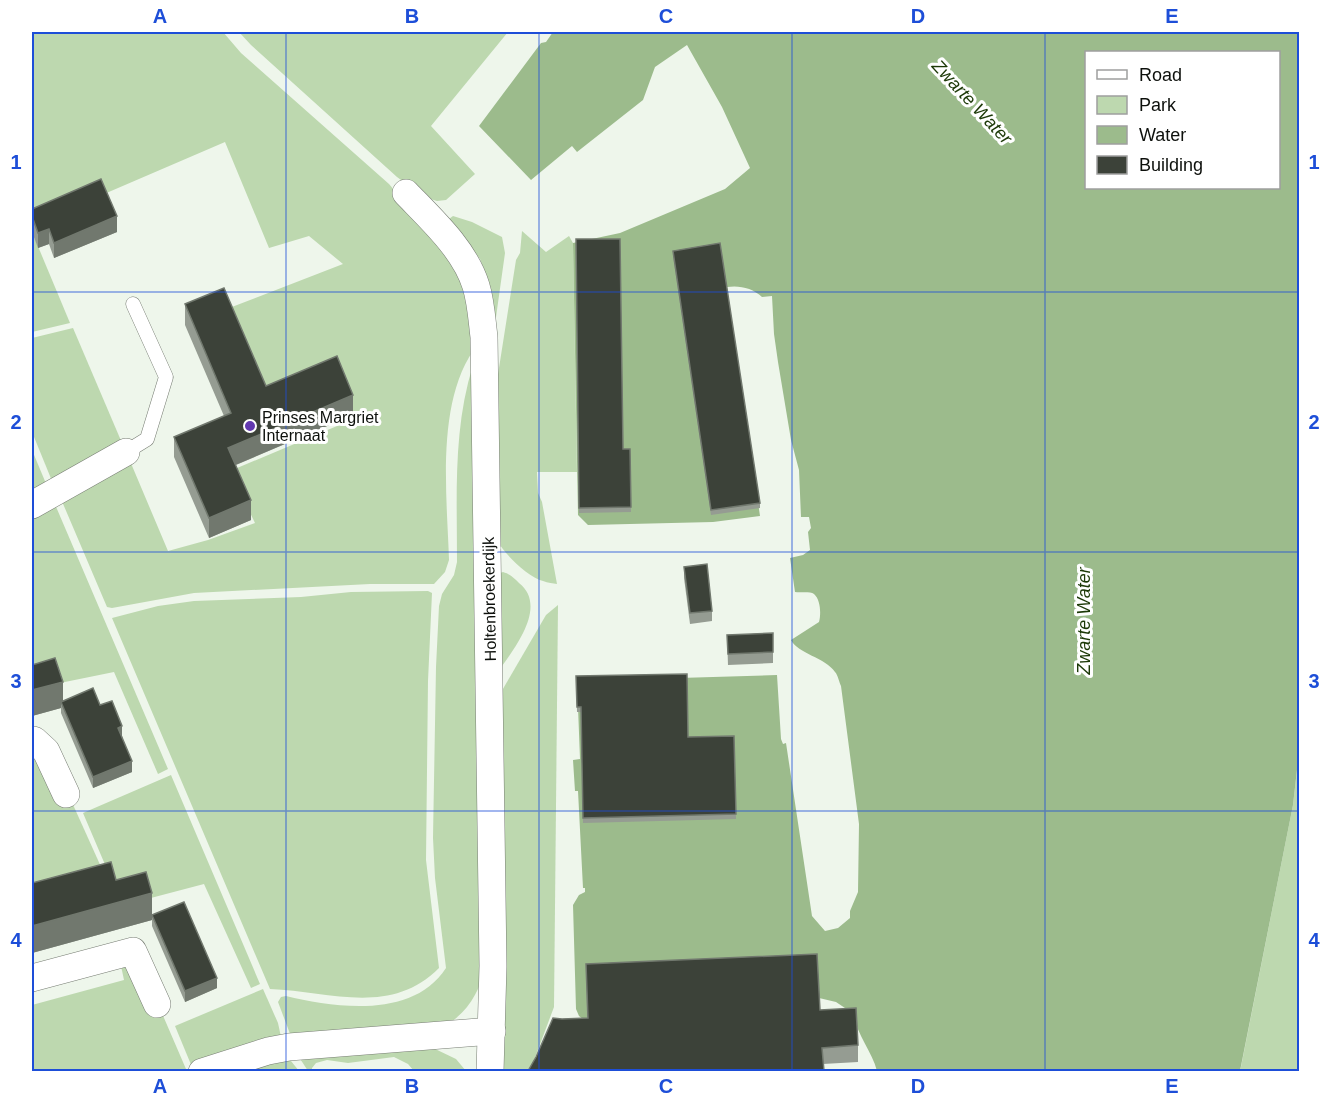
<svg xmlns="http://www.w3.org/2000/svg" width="1331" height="1103" font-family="Arial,sans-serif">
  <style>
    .green { fill: #bdd8af }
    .water { fill: #9cbb8c; fill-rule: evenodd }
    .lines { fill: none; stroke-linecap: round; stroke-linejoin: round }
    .service-casing { stroke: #777d73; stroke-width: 15 }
    .minor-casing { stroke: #777d73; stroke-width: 28 }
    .service { stroke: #fff; stroke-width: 14 }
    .minor { stroke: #fff; stroke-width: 27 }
    .wall { fill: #959c92 }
    .shaded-wall { fill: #71786e }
    .building { fill: #3c4239; stroke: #71786e; stroke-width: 1.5 }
    .grid { fill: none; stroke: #1d4ed8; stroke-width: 1.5; stroke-opacity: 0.55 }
    .poi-dot { fill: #6238b0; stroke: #fff; stroke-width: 2 }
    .labels { text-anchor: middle; stroke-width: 6; stroke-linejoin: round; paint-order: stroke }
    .poi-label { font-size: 16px; fill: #0d100c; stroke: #fff; text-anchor: start }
    .street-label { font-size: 16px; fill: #0d100c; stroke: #fff }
    .water-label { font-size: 18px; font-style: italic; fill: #1c3907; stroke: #fff }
    .neatline { fill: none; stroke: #1d4ed8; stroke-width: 2 }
    .grid-label { font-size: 20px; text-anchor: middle; font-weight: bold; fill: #1d4ed8 }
  </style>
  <rect width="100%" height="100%" fill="#eef6eb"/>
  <g class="green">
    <path d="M32,32H223L241,53L389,184L429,231L462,282L478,344C435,398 447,495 449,560L445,572L434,584H370L194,593L112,608L107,607L61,499L130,461L168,551L208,540L255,523L230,471L356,418L336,371L262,401L224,310L343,264L309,236L269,248L225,142L32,225Z"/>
    <path d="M239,32H508L431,126L475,174L446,200L437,201L424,197L397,177L251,45Z"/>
    <path d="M453,216L472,222L502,237L505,253L496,317L493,320L484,270L480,259L449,219Z"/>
    <path d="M522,231L546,252L569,236L573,243L577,472H537L538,493L542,502L557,584C553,583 548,583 543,581C528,577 504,554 497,540L496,387L516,260L520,253Z"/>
    <path d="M32,232L70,323L32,332Z"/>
    <path d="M73,328L122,443L52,481L32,432V338Z"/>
    <path d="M473,365L488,965C478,991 470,1011 446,1025L292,1039L278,1002L281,997L286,996C336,1008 413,1019 446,968L435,878L433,838L436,667L439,606L442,594L454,575L457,562C457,495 453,429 473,365Z"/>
    <path d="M32,450L47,486L32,494Z"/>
    <path d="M54,502L168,769L158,774L114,672L55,684H32V515Z"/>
    <path d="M503,572C510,574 514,578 519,583C547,605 517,645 502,666L500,573Z"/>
    <path d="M428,591L432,593L428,681L426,860L439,968C390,1017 329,991 270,989L112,618L158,606L194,601L301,597L351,592Z"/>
    <path d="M558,605L554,1007L530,1071H497L500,694L546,615Z"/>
    <path d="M32,749L70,798L111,889L32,910Z"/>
    <path d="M1299,752V1071L1240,1072L1293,805Z"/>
    <path d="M171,775L260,984L251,988L204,884L128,904L115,888L83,813Z"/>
    <path d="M120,961L132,967L161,1011L186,1069L177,1072H32V1005L124,980Z"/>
    <path d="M263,989L278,1023L281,1037L192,1067L175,1026Z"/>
    <path d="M431,1047L456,1059L466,1071H414L408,1064L394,1057L348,1063L327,1060L316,1063L312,1068V1071H308L297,1054Z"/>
    <path d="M287,1056L299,1071L231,1072Z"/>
  </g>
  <path class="water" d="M553,32H1299V752L1293,805L1240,1071H877C872,1051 856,1034 854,1014L836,1002L819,998L583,1019L579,1016L576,1009L573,905L579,895L585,892V888H583L578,791H575L573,760L580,759L577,681L777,675L781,739L783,744L786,743L812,916L825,931L838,928L850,918V911L858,892L859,824L841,686C839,682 838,675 835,672C825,657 798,654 791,640L819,622C821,615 821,600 814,594C810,591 800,593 795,592L790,558L803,555L810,550L808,532L811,528L809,517H801L799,470L791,440L778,362L774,334L772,296L762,297C753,288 739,285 727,287L760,516L713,522L588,525L578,515L573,243L620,233L725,189L750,168L722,107L687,45L655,67L643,100L577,152L572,146L531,180L479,126L541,43L546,42ZM1086,52H1278V188H1086Z"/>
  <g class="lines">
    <defs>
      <path id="service" d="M126,452L147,439L166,377L133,304"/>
      <g id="minor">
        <path d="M406,193C432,220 465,250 476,286C481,302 482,321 484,337L493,966L490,1072"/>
        <path d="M32,505L126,452"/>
        <path d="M32,741L34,740L46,751L66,794"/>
        <path d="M32,978L133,951L157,1004"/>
        <path d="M202,1072L268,1051L289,1047L492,1031"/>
      </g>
    </defs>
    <use href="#service" class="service-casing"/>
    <use href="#minor" class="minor-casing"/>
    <use href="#service" class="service"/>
    <use href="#minor" class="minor"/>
  </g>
  <g class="wall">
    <path d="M32,209L117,232L54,258L49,244L38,248L32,232Z"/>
    <path d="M576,239L623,449H630L631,512L579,513Z"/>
    <path d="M673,251L760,503V508L711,515L673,256Z"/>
    <path d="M185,304L266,386L353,415L236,465L251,520L209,538L174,457V437L224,416L185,325Z"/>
    <path d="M684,567L712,611V621L690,624L684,578Z"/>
    <path d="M773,633V663L728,665L727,635Z"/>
    <path d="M32,665L63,701L100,705L122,736L132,772L93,788L61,713V708L32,716Z"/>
    <path d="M576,676L688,737L734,736L736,819L583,823L581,712H577Z"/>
    <path d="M116,880L152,915L217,988L185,1002L152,926V920L32,953V883Z"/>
    <path d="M586,964L820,1010L858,1045V1062L823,1064L562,1019L587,1018Z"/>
  </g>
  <g class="shaded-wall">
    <path d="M117,216V232L54,258V243Z"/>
    <path d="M49,229V244L38,248V233Z"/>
    <path d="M353,395V415L228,468V448Z"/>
    <path d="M251,500V520L209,538V518Z"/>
    <path d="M63,682V707L61,702V708L32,716V690Z"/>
    <path d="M122,726V737L118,728Z"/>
    <path d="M132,761V772L93,788V777Z"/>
    <path d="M152,893V920L32,953V926Z"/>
    <path d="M217,978V988L185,1002V991Z"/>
  </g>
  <g class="building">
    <path d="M101,179L117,216L54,243L49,229L38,233L32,216V209Z"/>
    <path d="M576,239H620L623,449H630L631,507L579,508Z"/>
    <path d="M720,243L760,503L711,510L673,251Z"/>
    <path d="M224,288L266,386L337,356L353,395L228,448L251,500L209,518L174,437L231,413L185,304Z"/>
    <path d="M707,564L712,611L690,613L684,567Z"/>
    <path d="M773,633V652L728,654L727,635Z"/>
    <path d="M55,658L63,682L32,690V665Z"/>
    <path d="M687,674L688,737L734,736L736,814L583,818L581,707H577L576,676Z"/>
    <path d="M93,688L100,705L112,701L122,726L118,728L132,761L93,777L61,702Z"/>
    <path d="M111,862L116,880L146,872L152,893L32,926V883Z"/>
    <path d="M184,902L217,978L185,991L152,915Z"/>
    <path d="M817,954L820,1010L856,1008L858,1045L822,1048L824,1071H528L536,1057L553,1018L562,1019L588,1018L586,964Z"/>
  </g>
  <path class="grid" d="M286,32V1072M539,32V1072M792,32V1072M1045,32V1072M32,292H1300M32,552H1300M32,811H1300"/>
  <circle class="poi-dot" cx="250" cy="426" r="6"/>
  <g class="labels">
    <g class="poi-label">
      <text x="262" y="423">Prinses Margriet<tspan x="262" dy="18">Internaat</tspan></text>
    </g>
    <g class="street-label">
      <text transform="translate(489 599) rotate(-91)" y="6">Holtenbroekerdijk</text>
    </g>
    <g class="water-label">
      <text transform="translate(972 102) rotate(47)" y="6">Zwarte Water</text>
      <text transform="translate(1084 621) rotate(-90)" y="6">Zwarte Water</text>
    </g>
  </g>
  <rect width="1331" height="1103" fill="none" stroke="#ffffff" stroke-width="66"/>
  <rect x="1085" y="51" width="195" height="138" fill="#ffffff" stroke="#9e9f9e" stroke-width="1.5"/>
  <rect x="1097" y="70" width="30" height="9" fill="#ffffff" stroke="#9e9f9e" stroke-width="1.5"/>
  <text x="1139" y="81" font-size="18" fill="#0d100c">Road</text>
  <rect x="1097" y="96" width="30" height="18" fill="#bdd8af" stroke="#9e9f9e" stroke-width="1.5"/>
  <text x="1139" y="111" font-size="18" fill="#0d100c">Park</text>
  <rect x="1097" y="126" width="30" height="18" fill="#9cbb8c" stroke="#9e9f9e" stroke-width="1.5"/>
  <text x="1139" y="141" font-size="18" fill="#0d100c">Water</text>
  <rect x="1097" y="156" width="30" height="18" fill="#3c4239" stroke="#9e9f9e" stroke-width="1.5"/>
  <text x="1139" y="171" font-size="18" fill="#0d100c">Building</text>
  <rect x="33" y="33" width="1265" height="1037" class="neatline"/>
  <g class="grid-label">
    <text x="160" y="23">A</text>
    <text x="412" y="23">B</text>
    <text x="666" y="23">C</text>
    <text x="918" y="23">D</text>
    <text x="1172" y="23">E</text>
    <text x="16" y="169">1</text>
    <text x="1314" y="169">1</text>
    <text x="16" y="429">2</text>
    <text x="1314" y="429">2</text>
    <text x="16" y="688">3</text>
    <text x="1314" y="688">3</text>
    <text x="16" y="947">4</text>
    <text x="1314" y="947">4</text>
    <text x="160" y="1093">A</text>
    <text x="412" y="1093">B</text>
    <text x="666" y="1093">C</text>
    <text x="918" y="1093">D</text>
    <text x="1172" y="1093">E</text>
  </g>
</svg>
